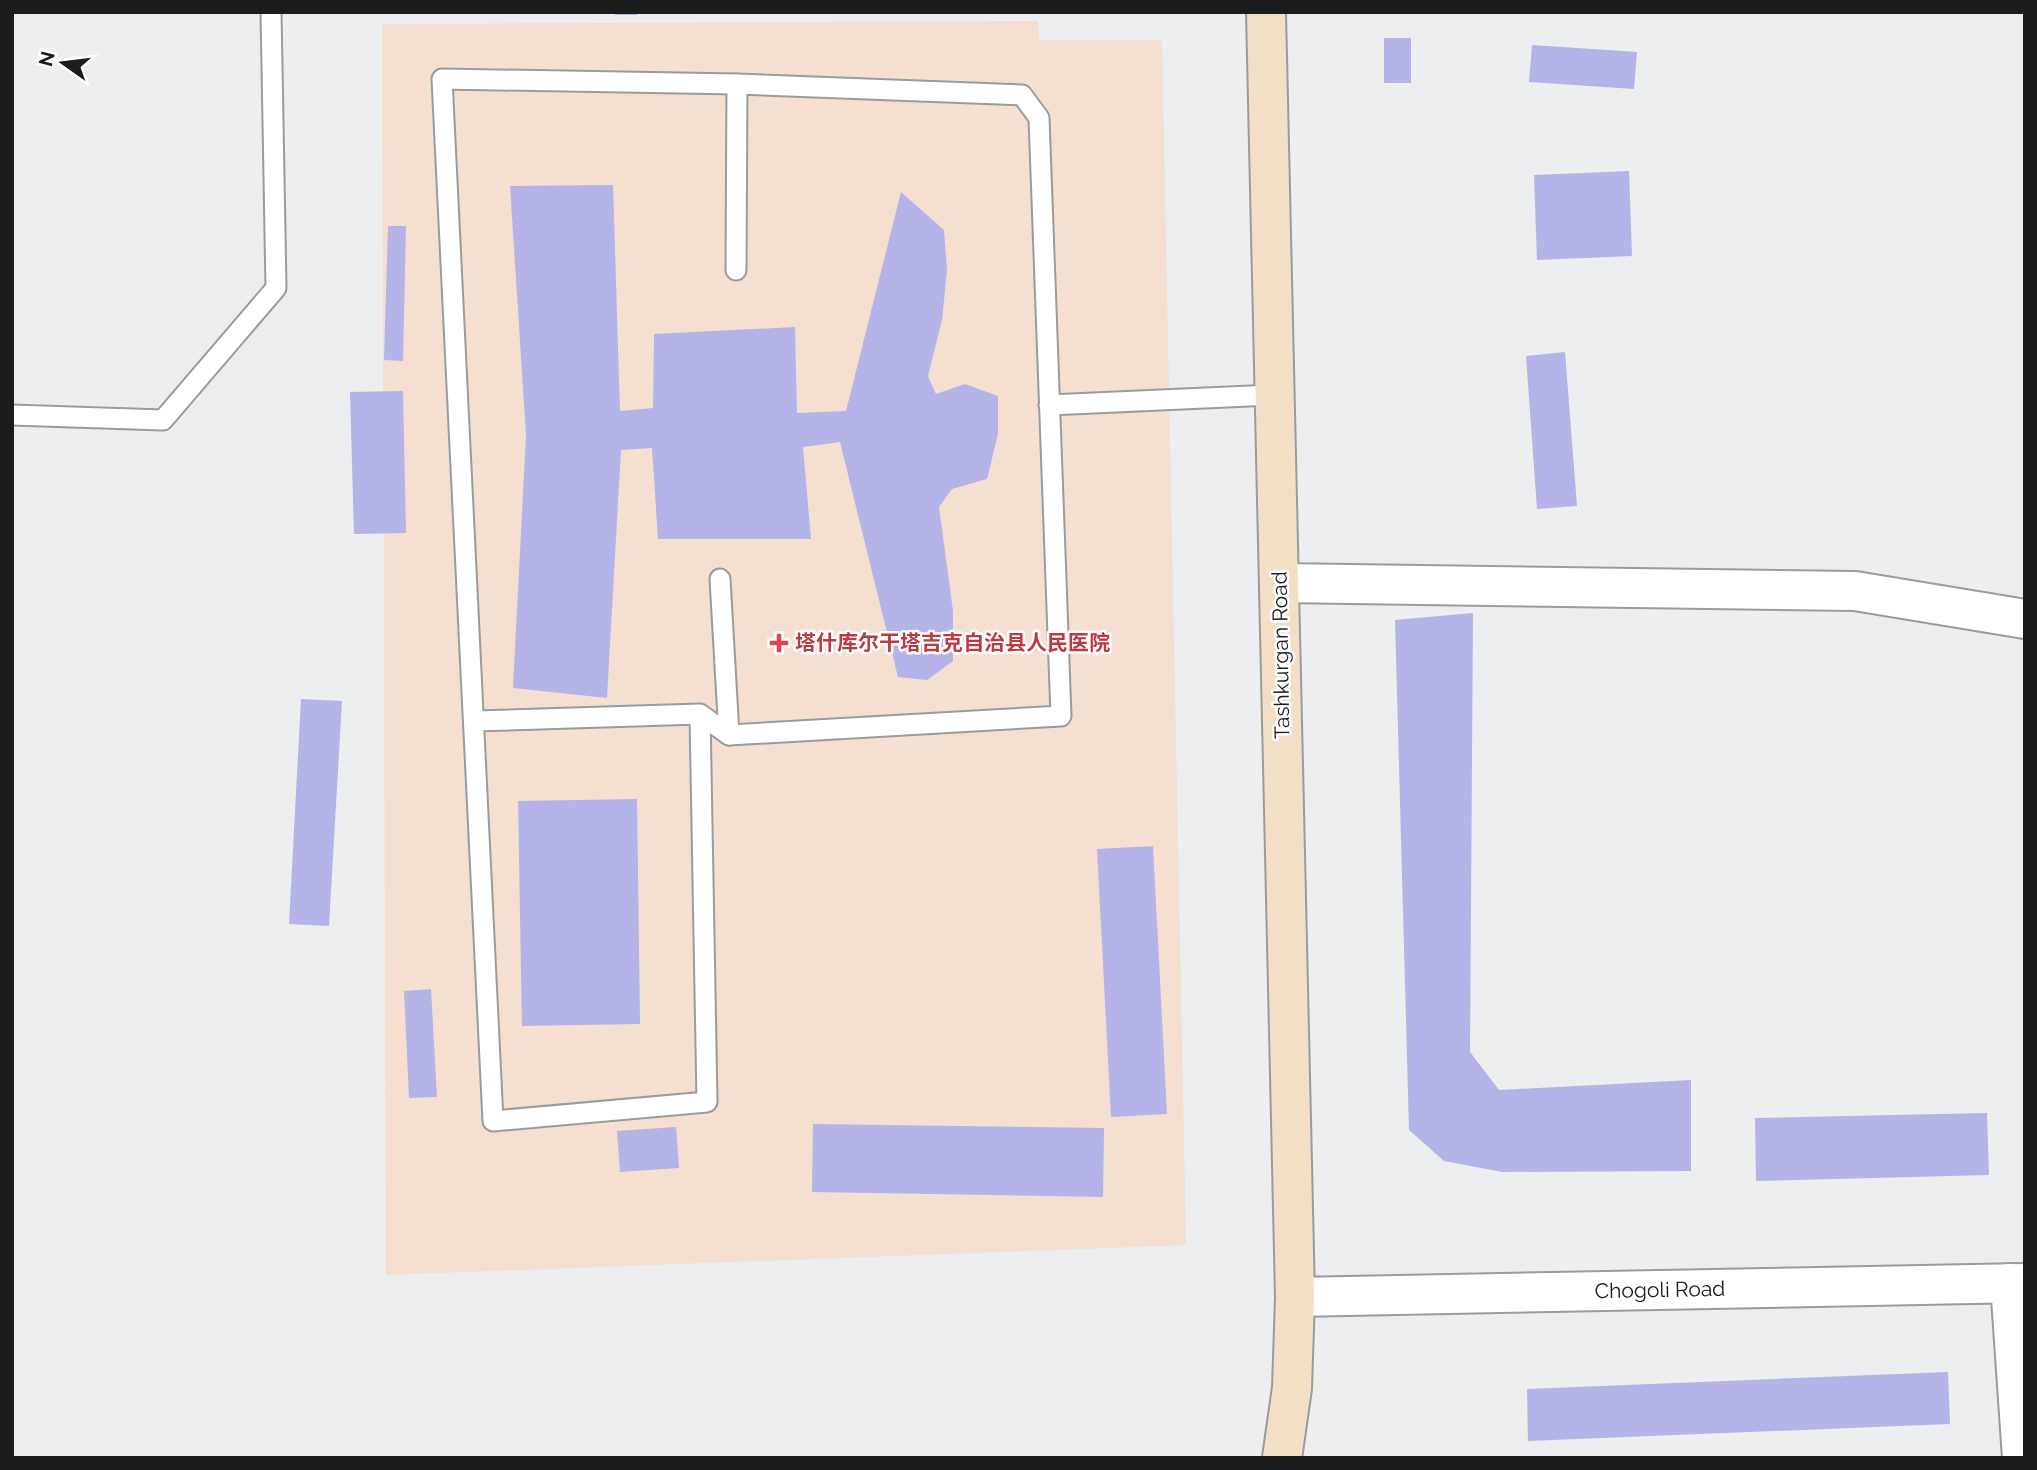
<svg xmlns="http://www.w3.org/2000/svg" width="2037" height="1470" font-family="Raleway,'Noto Sans SC',sans-serif">
  <style>
    .medical { fill: #f4dfd1 }
    .building { fill: #b5b4e8 }
    .lines { fill: none; stroke-linecap: round; stroke-linejoin: round }
    .service-casing { stroke: #9a9b9c; stroke-width: 23 }
    .minor-casing { stroke: #9a9b9c; stroke-width: 42 }
    .tertiary-casing { stroke: #9a9b9c; stroke-width: 42 }
    .secondary-casing { stroke: #9a9b9c; stroke-width: 42 }
    .service { stroke: #fff; stroke-width: 19 }
    .minor { stroke: #fff; stroke-width: 38 }
    .tertiary { stroke: #fff; stroke-width: 38 }
    .secondary { stroke: #f3dec6; stroke-width: 38 }
    .health-dot { fill: #e0444e; stroke: #fff; stroke-width: 2.5 }
    .labels { text-anchor: middle; stroke-width: 5; stroke-linejoin: round; paint-order: stroke }
    .health-label { font-size: 21px; font-weight: bold; fill: #be3a42; stroke: #fff; text-anchor: start }
    .street-label { font-size: 21px; fill: #1b1c1c; stroke: #fff }
  </style>
  <rect width="100%" height="100%" fill="#eceeef"/>
  <path class="medical" d="M1038,21L1039,40H1162L1186,1245L386,1275L382,24Z"/>
  <g class="building">
    <path d="M615,12H636L637,15H615Z"/>
    <rect x="1384" y="38" width="27" height="45"/>
    <path d="M1532,45L1637,52L1634,89L1529,82Z"/>
    <path d="M1629,171L1632,256L1537,260L1534,175Z"/>
    <path d="M613,185L620,411L653,408L654,334L795,327L797,413L846,411L901,192L944,230L947,270L942,320L928,376L936,394L965,384L998,396V434L987,479L952,489L939,507L953,611V661L927,680L898,677L840,442L803,447L811,539H658L652,448L621,450L607,698L513,688L526,435L510,186Z"/>
    <path d="M388,226H406L403,361L384,360Z"/>
    <path d="M1565,352L1577,506L1537,509L1526,356Z"/>
    <path d="M403,391L406,533L354,534L350,392Z"/>
    <path d="M1473,613L1470,1052L1499,1090L1691,1080V1171L1502,1172L1444,1161L1409,1130L1395,620Z"/>
    <path d="M301,699L342,701L329,926L289,924Z"/>
    <path d="M637,799L640,1024L522,1026L518,801Z"/>
    <path d="M1153,846L1167,1114L1111,1117L1097,849Z"/>
    <path d="M431,989L437,1097L409,1098L404,991Z"/>
    <path d="M1987,1113L1989,1175L1756,1181L1755,1118Z"/>
    <path d="M813,1124L1104,1128L1103,1197L812,1192Z"/>
    <path d="M676,1127L679,1168L620,1172L617,1131Z"/>
    <path d="M1948,1372L1950,1424L1528,1441L1527,1389Z"/>
  </g>
  <g class="lines">
    <defs>
      <g id="service">
        <path d="M736,270L737,84"/>
        <path d="M1049,405L1273,395"/>
        <path d="M12,415L163,420L276,288L271,12"/>
        <path d="M720,579L729,735"/>
        <path d="M475,721L700,714L729,735L1061,716L1039,118L1022,95L737,84L442,79L493,1121L707,1102L700,714"/>
      </g>
      <g id="minor">
        <path d="M1280,583L1855,591L2025,619"/>
        <path d="M2010,1283L2022,1458"/>
      </g>
      <path id="tertiary" d="M1295,1297L2025,1283"/>
      <path id="secondary" d="M1266,12L1295,1297L1292,1388L1282,1458"/>
    </defs>
    <use href="#service" class="service-casing"/>
    <use href="#minor" class="minor-casing"/>
    <use href="#tertiary" class="tertiary-casing"/>
    <use href="#secondary" class="secondary-casing"/>
    <use href="#service" class="service"/>
    <use href="#minor" class="minor"/>
    <use href="#tertiary" class="tertiary"/>
    <use href="#secondary" class="secondary"/>
  </g>
  <path class="health-dot" d="M775.5 632.5h7v7h7v7h-7v7h-7v-7h-7v-7h7z"/>
  <g class="labels">
    <g class="health-label">
      <text x="795" y="650">塔什库尔干塔吉克自治县人民医院</text>
    </g>
    <g class="street-label">
      <text transform="translate(1281 655) rotate(-91)" y="7">Tashkurgan Road</text>
      <text transform="translate(1660 1290) rotate(-1)" y="7">Chogoli Road</text>
    </g>
  </g>
  <rect width="2037" height="1470" fill="none" stroke="#1b1c1c" stroke-width="28"/>
  <g transform="translate(63 63) rotate(284)" stroke="#ffffff" stroke-width="5" paint-order="stroke">
  <path d="M0-5L12 26L0 18L-12 26Z" fill="#1b1c1c"/>
  <text y="-10" font-size="19" font-weight="bold" text-anchor="middle" fill="#1b1c1c">N</text>
  </g>
</svg>
